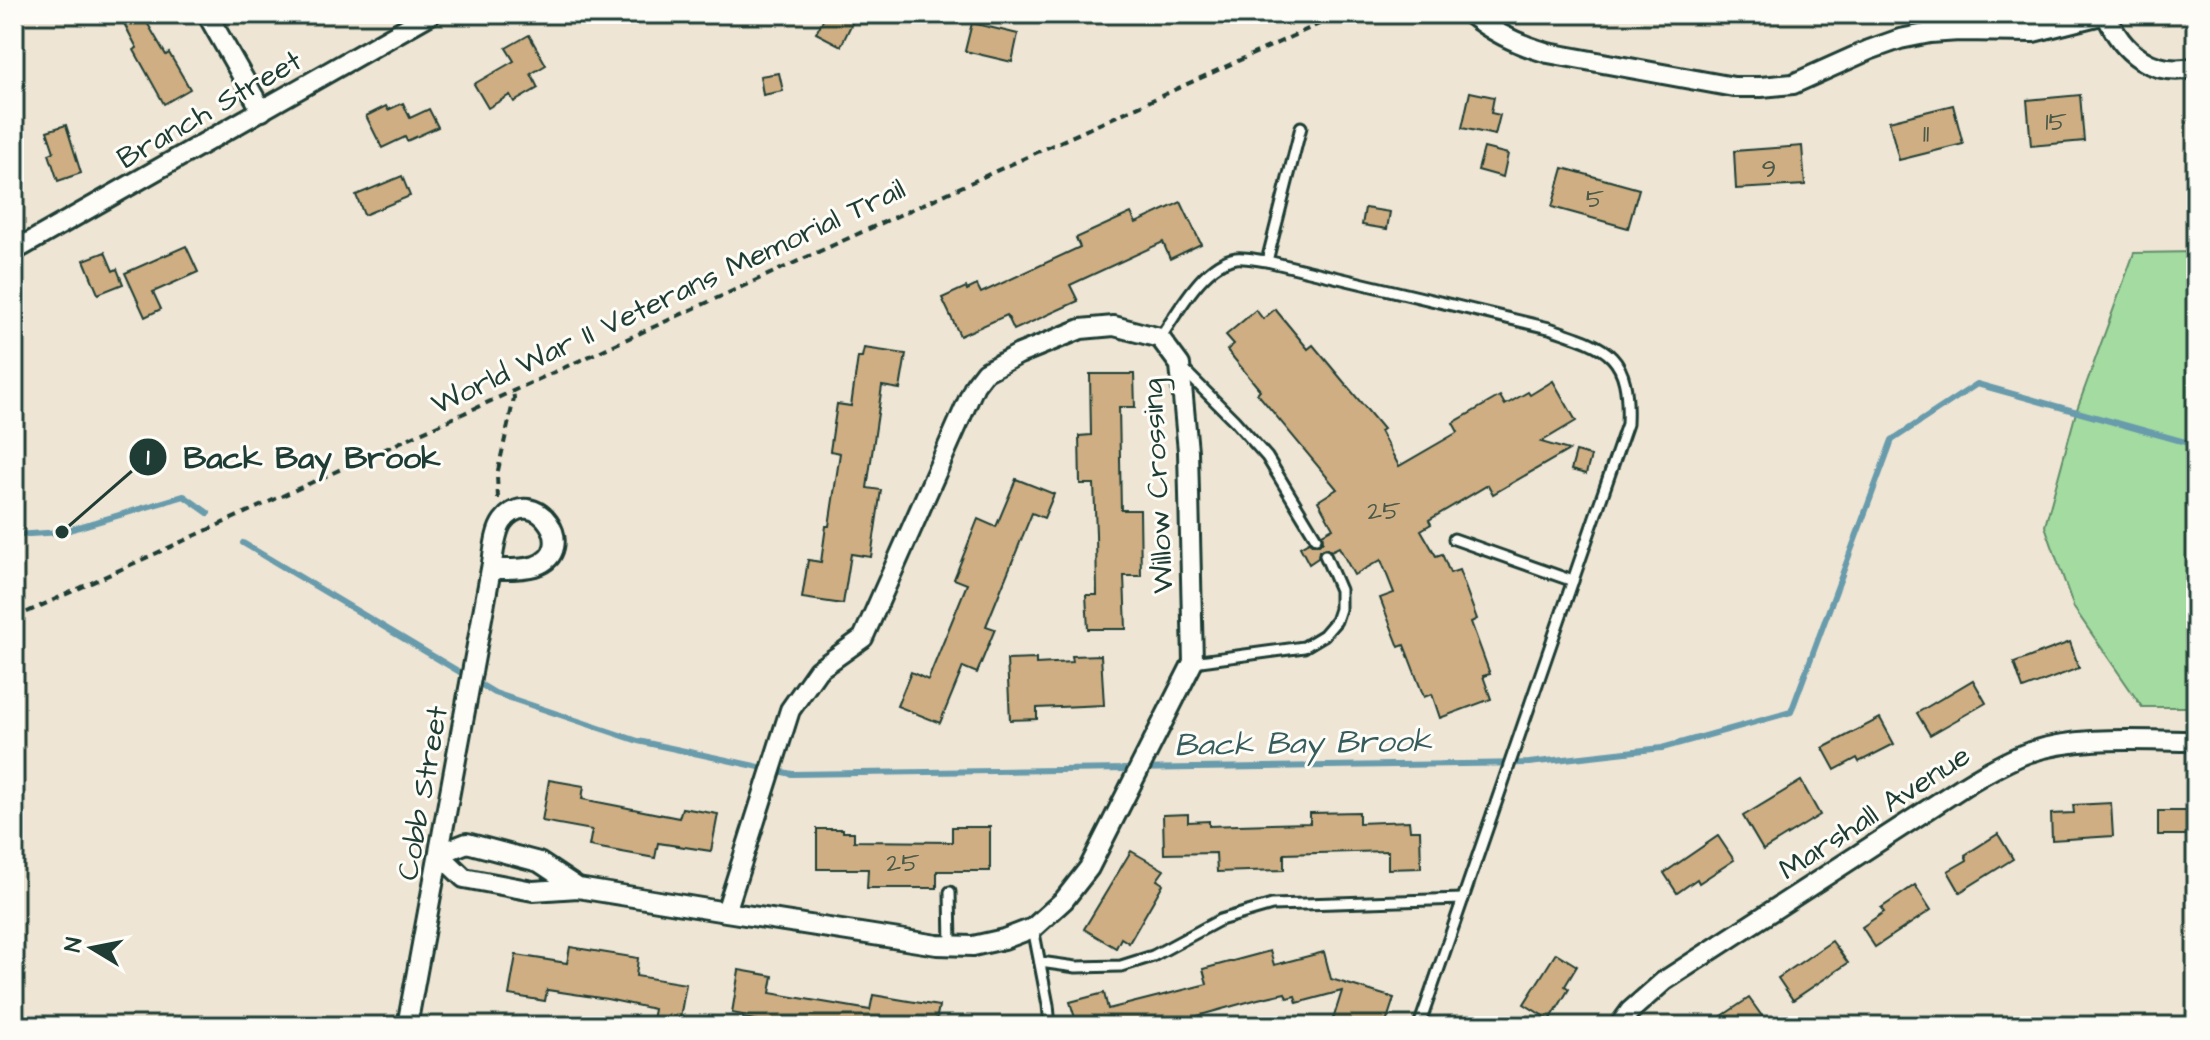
<svg xmlns="http://www.w3.org/2000/svg" width="2210" height="1040" font-family="'Architects Daughter',sans-serif">
  <style>
    .green { fill: #a3dba0; stroke: #618c6a; stroke-width: 2 }
    .lines { fill: none; stroke-linecap: round; stroke-linejoin: round }
    .stream { stroke: #689bab; stroke-width: 6 }
    .building { fill: #ceae82; stroke: #1f3d34; stroke-width: 2 }
    .lane-casing { stroke: #1f3d34; stroke-width: 15 }
    .street-casing { stroke: #1f3d34; stroke-width: 24 }
    .path { stroke: #1f3d34; stroke-width: 4; stroke-dasharray: 8 6; stroke-linecap: butt }
    .lane { stroke: #fdfcf7; stroke-width: 9 }
    .street { stroke: #fdfcf7; stroke-width: 18 }
    .labels { text-anchor: middle; stroke-width: 6; stroke-linejoin: round; paint-order: stroke }
    .number-label { font-size: 26px; fill: #4b5948 }
    .street-label { font-size: 30px; fill: #1f3d34; stroke: #fdfcf7 }
    .water-label { font-size: 32px; font-style: italic; fill: #375c5c; stroke: #fdfcf7 }
    .leader { fill: none; stroke: #1f3d34; stroke-width: 3 }
    .callout-dot { fill: #1f3d34; stroke: #fdfcf7; stroke-width: 3 }
    .mark-label { font-size: 24px; text-anchor: middle; font-weight: bold; fill: #fff }
    .callout-label { font-size: 32px; text-anchor: middle; font-weight: bold; fill: #1f3d34; stroke: #fdfcf7; stroke-width: 6; stroke-linejoin: round; paint-order: stroke }
  </style>
  <rect width="100%" height="100%" fill="#efe5d4"/>
  <filter id="ink" filterUnits="userSpaceOnUse"><feTurbulence type="fractalNoise" baseFrequency=".0125" numOctaves="2"/><feDisplacementMap in="SourceGraphic" scale="16" xChannelSelector="R" yChannelSelector="G"/><feConvolveMatrix kernelMatrix="1 2 1 2 8 2 1 2 1" color-interpolation-filters="sRGB"/></filter>
  <g filter="url(#ink)">
    <path class="green" d="M2196,252V707H2142L2074,608L2045,526L2076,412L2134,253Z"/>
    <g class="lines">
      <g class="stream">
        <path d="M14,535L62,532L184,496L208,513"/>
        <path d="M243,543L495,693L638,741L792,774L1529,763L1662,748L1791,712L1892,440L1977,384L2196,445"/>
      </g>
    </g>
    <g class="building">
      <path d="M119,14H142L166,55L169,53L190,89L164,104L134,50L137,48Z"/>
      <path d="M826,14H838L853,21L841,46L816,33Z"/>
      <path d="M972,23L1018,34L1012,62L965,51Z"/>
      <path d="M529,35L546,65L531,74L538,88L514,102L510,95L488,108L474,84L514,61L506,48Z"/>
      <path d="M779,73L783,91L763,95L760,76Z"/>
      <path d="M1470,92L1494,97L1491,113L1500,115L1495,135L1462,128Z"/>
      <path d="M2080,95L2084,141L2031,146L2027,100Z"/>
      <path d="M403,103L410,118L429,109L438,127L407,141L405,137L382,148L366,116L386,106L388,110Z"/>
      <path d="M1953,105L1963,144L1899,160L1889,121Z"/>
      <path d="M66,125L81,173L58,181L49,154L54,152L47,131Z"/>
      <path d="M1802,146L1805,185L1736,189L1734,151Z"/>
      <path d="M1484,148L1508,154L1503,177L1478,170Z"/>
      <path d="M1563,168L1639,189L1628,228L1552,207Z"/>
      <path d="M402,176L410,196L364,215L356,195Z"/>
      <path d="M1181,202L1201,244L1170,259L1163,242L1070,285L1078,301L1014,330L1007,315L960,336L942,298L966,287L967,290L977,285L981,293L1080,247L1076,238L1131,213L1136,223Z"/>
      <path d="M1365,208L1390,212L1387,229L1362,225Z"/>
      <path d="M186,246L198,272L153,292L161,309L145,317L125,273Z"/>
      <path d="M105,252L113,271L117,269L123,284L98,294L84,260Z"/>
      <path d="M1275,309L1308,349L1313,345L1383,429L1380,431L1399,466L1458,432L1453,423L1500,396L1505,405L1528,392L1530,395L1553,381L1576,421L1541,442L1569,450L1493,494L1488,485L1429,520L1431,524L1421,530L1436,556L1442,554L1450,573L1459,570L1477,619L1471,622L1490,674L1483,676L1491,699L1440,718L1432,694L1424,697L1404,645L1399,647L1380,598L1394,593L1381,560L1354,575L1339,547L1331,551L1325,548L1319,551L1318,558L1309,564L1300,547L1309,542L1313,545H1319L1323,541L1322,534L1333,528L1318,501L1337,489L1257,393L1260,390L1227,350L1234,344L1226,335L1256,310L1263,319Z"/>
      <path d="M864,348L906,354L900,389L882,386L867,488L881,490L871,557L851,554L843,604L802,598L808,560L821,562L826,526H829L840,453L830,451L837,404L851,406L858,357H862Z"/>
      <path d="M1090,374H1134L1135,407H1119L1121,510H1140L1141,576H1124L1126,629H1088L1086,595H1097L1096,534L1094,484H1080L1079,436L1091,435Z"/>
      <path d="M1576,452L1591,456L1586,474L1571,470Z"/>
      <path d="M1016,479L1054,494L1044,518L1032,513L986,626L995,629L977,673L963,667L940,723L897,706L911,672L928,680L967,584L954,579L978,519L996,527Z"/>
      <path d="M2070,642L2079,668L2023,689L2014,663Z"/>
      <path d="M1101,655L1104,705L1037,708V719L1010,720L1007,660L1036,659V664L1073,662L1072,656Z"/>
      <path d="M1973,680L1986,703L1930,735L1917,713Z"/>
      <path d="M1880,718L1894,744L1859,762L1857,758L1835,770L1823,748Z"/>
      <path d="M549,780L584,786L582,799L618,806L679,818L682,808L718,814L711,851L658,843L655,858L589,846L592,830L542,821Z"/>
      <path d="M1801,781L1820,815L1763,850L1743,816Z"/>
      <path d="M2111,803L2113,836L2052,840L2051,814L2074,813L2073,805Z"/>
      <rect x="2158" y="811" width="38" height="24"/>
      <path d="M1359,812V823L1409,821L1410,830H1420L1421,868L1388,869V851L1284,854V870L1217,872L1216,853L1164,854L1163,815L1188,814V822L1209,821V826L1238,825L1310,823V813Z"/>
      <path d="M952,827H990V871H937V888H867L868,869H817V829H843V832H854V841L952,842Z"/>
      <path d="M1998,834L2013,859L1960,892L1948,871L1967,860L1965,855Z"/>
      <path d="M1718,836L1734,860L1699,883L1697,879L1677,893L1664,873Z"/>
      <path d="M1131,851L1164,870L1157,880L1163,884L1129,943L1121,938L1116,948L1084,929Z"/>
      <path d="M1915,885L1931,910L1875,947L1862,927L1884,912L1881,908Z"/>
      <path d="M1832,941L1848,963L1793,1000L1778,978Z"/>
      <path d="M570,947L638,958L636,976L686,984L679,1024L652,1020L654,1009L607,999L547,990L545,1001L509,995L516,955L567,963Z"/>
      <path d="M1270,951L1274,965L1324,952L1331,979L1394,998L1385,1026H1331L1342,991L1297,1003L1295,996L1287,998L1285,993L1258,999L1190,1018L1192,1026H1068V1020L1075,1018L1070,1002L1104,993L1108,1009L1207,984L1203,969Z"/>
      <path d="M1556,953L1577,966L1565,986L1569,989L1550,1020L1524,1004Z"/>
      <path d="M739,970L773,976L770,993L870,1010L873,995L939,1006L935,1026H791L743,1018V1015L732,1013Z"/>
      <path d="M1749,998L1764,1019L1754,1026H1707Z"/>
    </g>
    <g class="lines">
      <defs>
        <g id="lane">
          <path d="M1267,261L1301,127"/>
          <path d="M1160,338C1178,312 1203,263 1236,258C1245,257 1257,260 1267,261L1549,328C1609,348 1630,354 1627,424L1419,1026"/>
          <path d="M1183,369L1234,420L1267,457L1316,538"/>
          <path d="M1454,539L1573,581"/>
          <path d="M1193,662L1304,647L1324,635L1336,621L1340,609V590L1325,555"/>
          <path d="M950,892L951,945"/>
          <path d="M1033,928L1048,1005L1050,1026"/>
          <path d="M1040,962L1076,967L1121,966L1153,956L1220,920L1272,905L1463,899"/>
        </g>
        <g id="street">
          <path d="M207,14L262,111"/>
          <path d="M1470,14C1494,33 1519,45 1548,53L1734,87H1761L1793,84L1869,50L1900,39L1930,33L1959,31L2033,32L2105,14"/>
          <path d="M2106,14C2121,52 2153,78 2196,67"/>
          <path d="M14,251L431,14"/>
          <path d="M578,888L539,862L467,843L439,854L464,878L533,891L578,888L726,912L790,710L818,670L863,638L975,385L985,372L1019,354L1081,329L1114,326L1160,338L1180,365L1188,451L1193,662L1089,868L1064,900L1033,928L1004,939L973,946L937,945L726,912"/>
          <path d="M407,1026L491,569C494,555 494,533 503,521C534,481 582,550 535,566C522,570 505,569 491,569"/>
          <path d="M1619,1026L1630,1011L1664,981L1964,786C1985,773 2007,760 2030,752C2083,735 2141,741 2196,741"/>
        </g>
      </defs>
      <use href="#lane" class="lane-casing"/>
      <use href="#street" class="street-casing"/>
      <g class="path">
        <path d="M498,499L497,475L514,398L513,391"/>
        <path d="M14,618L1341,14"/>
      </g>
      <use href="#lane" class="lane"/>
      <use href="#street" class="street"/>
    </g>
  </g>
  <g class="labels">
    <g class="number-label">
      <text x="2056" y="130">15</text>
      <text x="1926" y="142">11</text>
      <text x="1769" y="177">9</text>
      <text x="1595" y="207">5</text>
      <text x="1384" y="519">25</text>
      <text x="903" y="871">25</text>
    </g>
    <g class="street-label">
      <text transform="translate(209 109) rotate(-30)" y="10">Branch Street</text>
      <text transform="translate(668 296) rotate(-25)" y="10">World War II Veterans Memorial Trail</text>
      <text transform="translate(1157 486) rotate(-93)" y="10">Willow Crossing</text>
      <text transform="translate(422 793) rotate(-80)" y="10">Cobb Street</text>
      <text transform="translate(1874 812) rotate(-33)" y="10">Marshall Avenue</text>
    </g>
    <g class="water-label">
      <text transform="translate(1303 742) rotate(-1)" y="11">Back Bay Brook</text>
    </g>
  </g>
  <path class="leader" d="M62 532L148 457"/>
  <g class="callout-dot">
    <circle cx="62" cy="532" r="8"/>
    <circle cx="148" cy="457" r="20"/>
  </g>
  <g class="mark-label">
    <text x="148" y="465">1</text>
  </g>
  <g class="callout-label">
    <text x="312" y="468">Back Bay Brook</text>
  </g>
  <rect width="2210" height="1040" fill="none" stroke="#fdfcf7" stroke-width="48"/>
  <rect x="24" y="24" width="2162" height="992" fill="none" stroke="#1f3d34" stroke-width="3" filter="url(#ink)"/>
  <g transform="translate(92 948) rotate(280)" stroke="#fdfcf7" stroke-width="6" paint-order="stroke">
  <path d="M0-6L14 30L0 20L-14 30Z" fill="#1f3d34"/>
  <text y="-12" font-size="22" font-weight="bold" text-anchor="middle" fill="#1f3d34">N</text>
  </g>
</svg>
